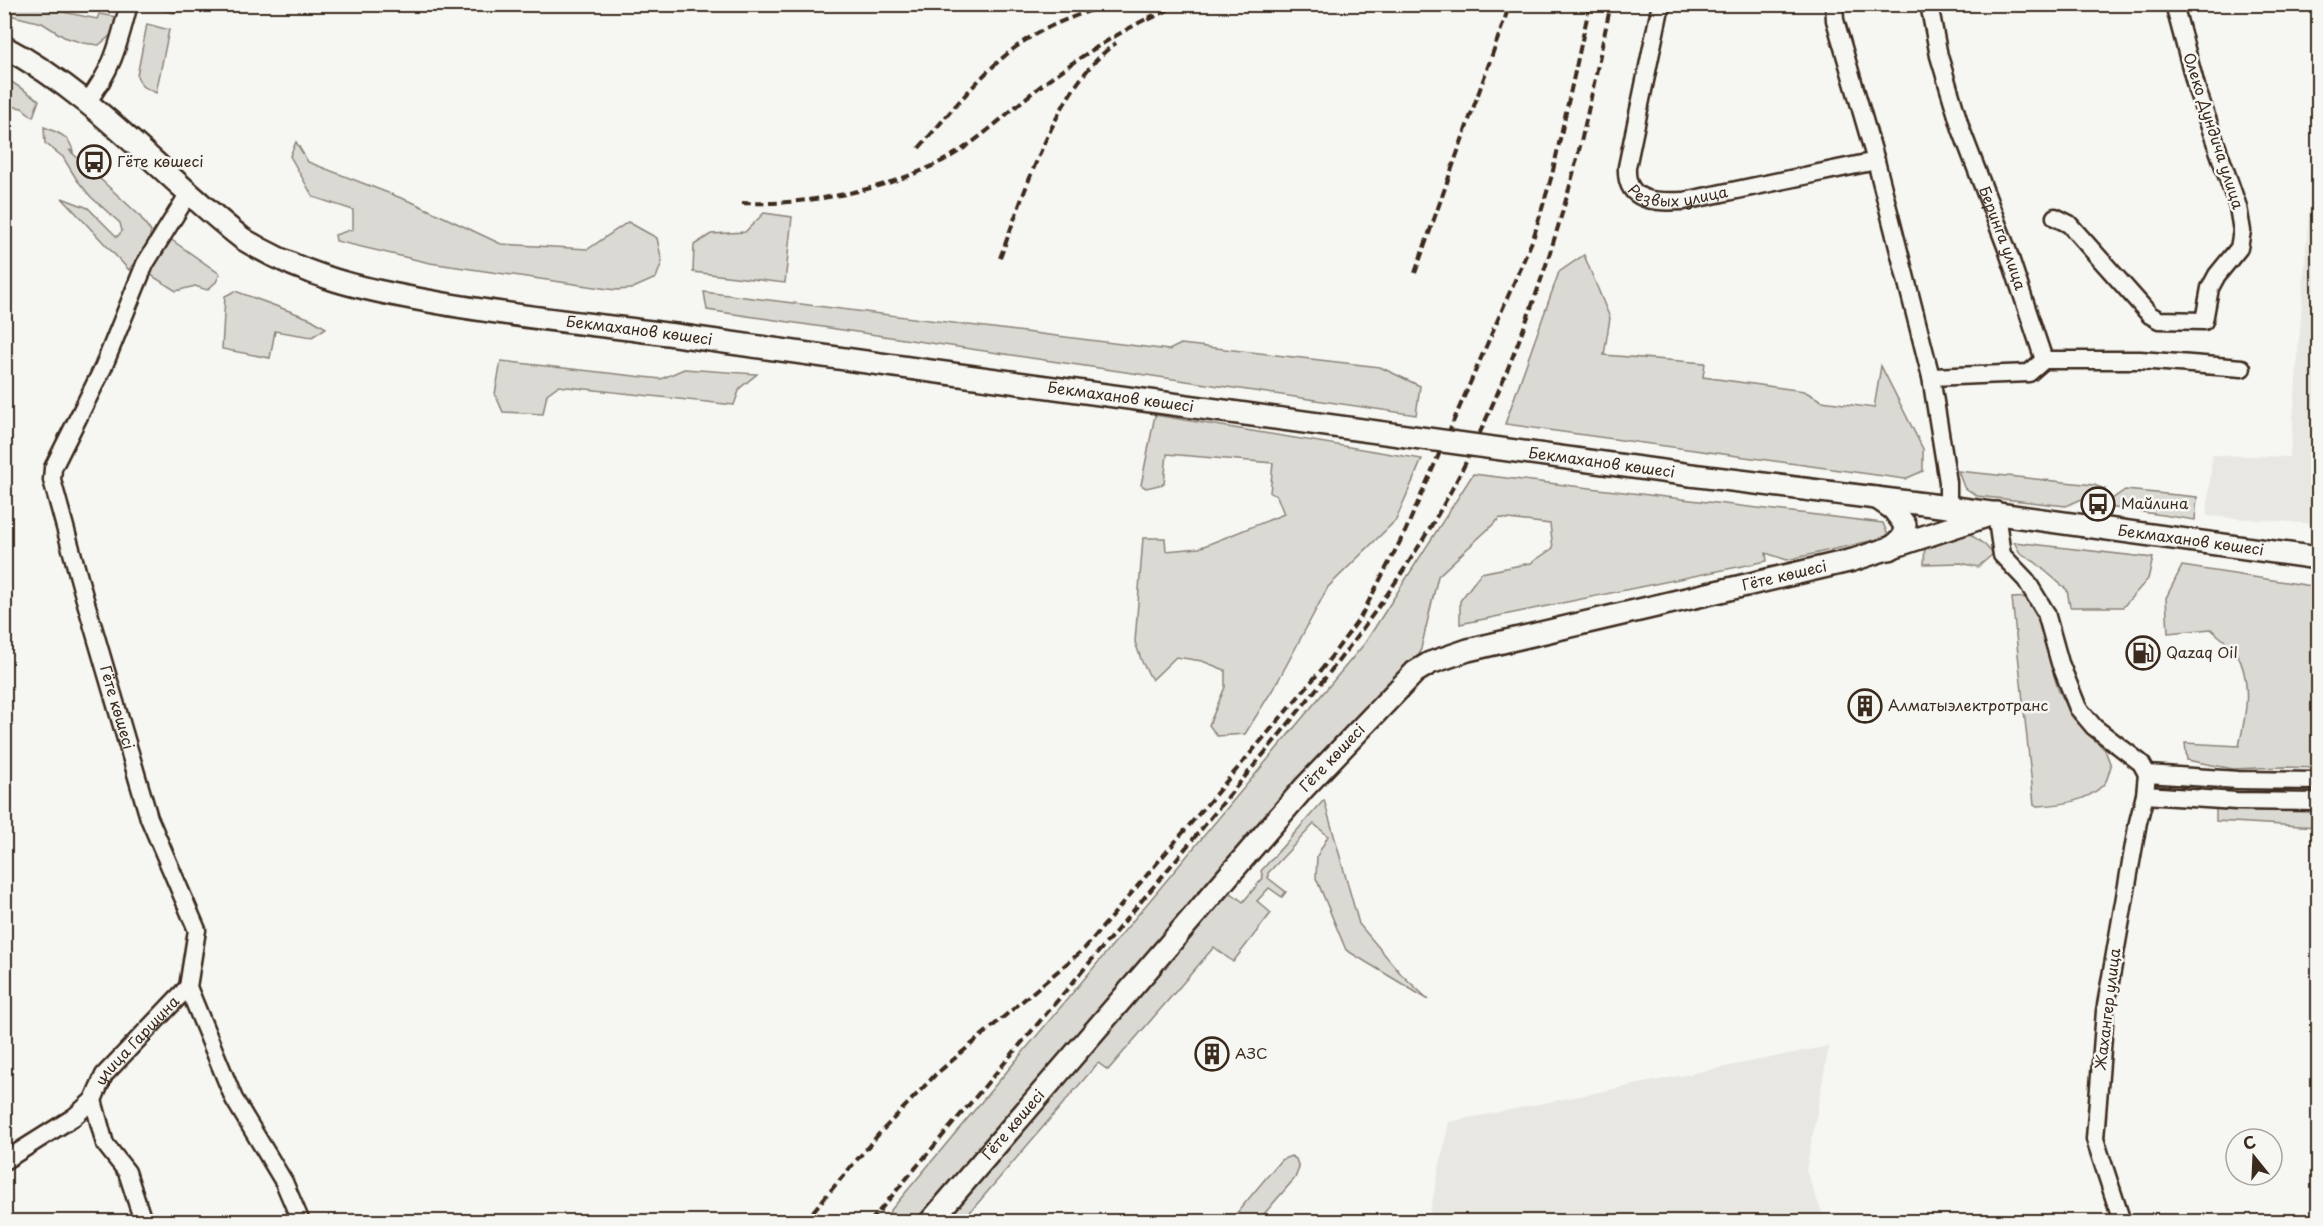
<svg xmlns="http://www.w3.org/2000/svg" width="2323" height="1226" font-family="'Playpen Sans',sans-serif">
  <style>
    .built { fill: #e8e7e2 }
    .green { fill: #dad9d3; stroke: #8a8278; stroke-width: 1.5 }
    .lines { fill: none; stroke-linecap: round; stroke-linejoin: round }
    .minor-casing { stroke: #3b2a1e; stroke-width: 21 }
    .major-casing { stroke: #3b2a1e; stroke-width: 26 }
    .minor { stroke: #f6f6f2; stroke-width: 16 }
    .major { stroke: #f6f6f2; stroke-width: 21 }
    .rail { stroke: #3b2a1e; stroke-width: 4; stroke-dasharray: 9 4.5; stroke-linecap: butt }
    .major-bridge-casing { stroke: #3b2a1e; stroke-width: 26; stroke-linecap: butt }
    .major-bridge { stroke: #f6f6f2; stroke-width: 21 }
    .labels { text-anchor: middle; stroke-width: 5; stroke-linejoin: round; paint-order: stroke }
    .street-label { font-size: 15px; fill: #3b2a1e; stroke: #f6f6f2 }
    .poi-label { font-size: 15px; fill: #3b2a1e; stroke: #f6f6f2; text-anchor: start }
  </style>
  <rect width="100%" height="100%" fill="#f6f6f2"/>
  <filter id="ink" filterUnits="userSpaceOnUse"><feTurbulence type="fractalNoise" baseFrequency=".0167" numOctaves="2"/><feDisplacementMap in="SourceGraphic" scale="12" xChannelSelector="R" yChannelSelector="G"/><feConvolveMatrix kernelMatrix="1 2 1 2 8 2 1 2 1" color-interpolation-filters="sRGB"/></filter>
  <g filter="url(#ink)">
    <g class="built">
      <path d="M2318,86V524L2207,516L2212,455L2289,457L2291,446L2311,185L2314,95Z"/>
      <path d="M1829,1046L1806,1171L1825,1221H1428L1449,1122Z"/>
    </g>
    <g class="green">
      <path d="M24,4L97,19L99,14L118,17L111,35L99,45L83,43L64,37L42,23L5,14V5Z"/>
      <path d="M139,4H181V5L180,10L174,13Z"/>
      <path d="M147,24L169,30L156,93L142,86L137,76Z"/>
      <path d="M4,77L39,100L33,117L22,108L10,106L5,102Z"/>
      <path d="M44,127C58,133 70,135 73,152L69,150L139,215L151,232L148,242L129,270L62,198L88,208L117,237L122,231L120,223L91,197L77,180L63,157L45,143Z"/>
      <path d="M296,142L308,162L414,203L501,244L588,249L628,222L657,238L662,262L656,278L631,289L615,290L430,263L336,241L335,235L353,229V210L313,197L290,156Z"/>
      <path d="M764,213L792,217L785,283L693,272L694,245L711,234L745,232Z"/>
      <path d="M166,236L220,274L216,282L207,290L195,286L176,291L146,272Z"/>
      <path d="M1584,255L1610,318L1604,355L1705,363L1703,377L1804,391L1822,401L1874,408L1881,366L1923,449V471L1905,479L1505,424L1559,272Z"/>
      <path d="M235,291L311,319L326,328L312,337L275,331L270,358L222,349L225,296Z"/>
      <path d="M704,292L1169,350L1181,344L1380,367L1420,386L1416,415L707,310Z"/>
      <path d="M501,361L661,379L684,369L757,374L740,388L734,405L558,386L547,394L543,414L503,412L495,394Z"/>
      <path d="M1155,415L1422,459L1396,520L1328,587L1278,681L1245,734L1217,736L1209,725L1225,687V670L1202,661L1176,657L1152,680L1142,662L1135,642L1143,538H1165L1166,551L1199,548L1284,514L1277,496L1270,493L1273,463L1167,454L1164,484L1146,488L1141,485Z"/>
      <path d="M1958,471L2094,485L2105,489L2066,506L1977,496L1964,487Z"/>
      <path d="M1473,474L1883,523L1888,535L1883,538L1787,560L1766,553L1767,561L1460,624V601L1481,573L1531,563L1553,548L1550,524L1500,518L1438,576L1420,653L1190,912L923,1221L881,1222L1365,643Z"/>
      <path d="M2125,490L2197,497L2195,520L2102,506Z"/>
      <path d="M1970,534L1985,545L1993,554L1978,567L1961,563L1924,564L1925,545L1945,537Z"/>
      <path d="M2014,542L2153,558L2148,579L2123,607H2070L2067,590L2035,562L2020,553Z"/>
      <path d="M2182,566L2318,587V768L2284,767L2233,769L2187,760L2185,743L2239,746C2246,716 2253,681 2236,652C2230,644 2218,636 2211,629L2168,633L2166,598Z"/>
      <path d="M2031,597L2058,689L2074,719L2105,750L2111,766C2109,771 2108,780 2104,784C2088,802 2059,805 2037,806L2034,804L2012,598Z"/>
      <path d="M2247,786L2318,787V797H2248Z"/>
      <path d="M1324,800L1359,924L1401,974L1429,1000L1346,950L1316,878L1317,856L1328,836L1314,824L1268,873V878L1286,892L1282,897L1269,888L1257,901L1271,913L1233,962L1214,947L1108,1070L1098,1063L965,1218L968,1221H946L1230,892L1243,902L1263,878L1261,871Z"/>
      <path d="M2216,805L2318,808V827L2216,821Z"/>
      <path d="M1291,1156L1296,1159L1299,1168L1295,1178L1258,1221H1230L1281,1160Z"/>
    </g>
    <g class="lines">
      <defs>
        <g id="minor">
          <path id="s1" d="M1661,4L1627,167C1625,204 1658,202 1684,201L1876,161"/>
          <path d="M1834,4L1835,20L1876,161L1931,377L1948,482V507"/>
          <path id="s2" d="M1929,4L1939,56L1961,129L2007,249L2044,360"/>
          <path d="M87,102C114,67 118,45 129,4"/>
          <path id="s3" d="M189,193L145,264L103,368L53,468L52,480L84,596L149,818L197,930L188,987L234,1099L284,1182L301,1222"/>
          <path d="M2055,217L2069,224L2150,315L2159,320L2204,321L2210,288L2217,275L2239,248L2242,231L2238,207L2197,90L2174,4"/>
          <path d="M2044,360H2140L2242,368"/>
          <path d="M1931,377L2029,373L2044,360"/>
          <path d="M1996,513L2002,555L2026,580L2046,613L2060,663L2078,708L2094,727L2141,763L2147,774L2145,795L2138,822L2105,1011L2095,1139L2122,1222"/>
          <path d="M2147,774L2238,780L2318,781"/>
          <path d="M2145,795L2236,801L2318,802"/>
          <path d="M93,1100L105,1144L127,1172L141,1215L145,1222"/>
          <path id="s4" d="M4,1161L74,1117L93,1100L104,1075L188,987"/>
        </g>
        <g id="major">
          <path id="s5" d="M4,47C96,95 162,176 243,239C305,277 364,290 434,302C514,317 594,324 675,335C860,361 1046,388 1231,412"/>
          <path id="s6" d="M1691,475L1948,507L2318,558"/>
          <path d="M1877,498L1893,509L1905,525L1903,538L1890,549"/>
          <path id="s7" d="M930,1222L1304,788L1415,672L1430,663L1468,650L1853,560L1996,513"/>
        </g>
      </defs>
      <use href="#minor" class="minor-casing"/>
      <use href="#major" class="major-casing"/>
      <use href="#minor" class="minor"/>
      <use href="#major" class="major"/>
      <g class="rail">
        <path d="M1148,20L1180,4"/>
        <path d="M919,148C950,113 979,75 1016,47C1043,26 1078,15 1109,4"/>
        <path d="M742,203C810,206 907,187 964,148C992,129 1016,105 1042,85C1077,58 1115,35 1154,15"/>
        <path d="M1000,258C1026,190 1056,86 1116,43"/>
        <path d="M1415,273L1510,4"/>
        <path d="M804,1222L878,1135L935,1075L1084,949L1322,669L1360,618L1405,532L1533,239L1552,175L1590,4"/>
        <path d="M870,1222C984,1086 1100,952 1213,815C1304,705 1398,597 1463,468C1505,383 1539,294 1565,203C1584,138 1596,71 1611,4"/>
      </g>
      <defs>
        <g id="major-bridge">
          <path id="s8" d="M1231,412L1691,475"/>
        </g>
      </defs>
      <use href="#major-bridge" class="major-bridge-casing"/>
      <use href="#major-bridge" class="major-bridge"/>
    </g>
  </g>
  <defs>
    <symbol id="bus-ring" viewBox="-11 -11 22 22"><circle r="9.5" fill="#f6f6f2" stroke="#3b2a1e" stroke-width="1.5"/><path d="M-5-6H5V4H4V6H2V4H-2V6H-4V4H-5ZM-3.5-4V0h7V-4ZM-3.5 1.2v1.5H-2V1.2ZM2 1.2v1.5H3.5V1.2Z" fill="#3b2a1e"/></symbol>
    <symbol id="fuel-ring" viewBox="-11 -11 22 22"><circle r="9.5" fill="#f6f6f2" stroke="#3b2a1e" stroke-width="1.5"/><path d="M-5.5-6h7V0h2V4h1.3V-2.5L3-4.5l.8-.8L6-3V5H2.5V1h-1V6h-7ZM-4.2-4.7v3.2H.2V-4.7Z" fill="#3b2a1e"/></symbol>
    <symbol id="building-ring" viewBox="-11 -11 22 22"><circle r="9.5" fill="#f6f6f2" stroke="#3b2a1e" stroke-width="1.5"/><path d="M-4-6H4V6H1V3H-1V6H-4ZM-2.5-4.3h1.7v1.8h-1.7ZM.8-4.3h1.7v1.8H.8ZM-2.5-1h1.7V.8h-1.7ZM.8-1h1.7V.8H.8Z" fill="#3b2a1e"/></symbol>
  </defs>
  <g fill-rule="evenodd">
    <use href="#bus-ring" x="75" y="143" width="38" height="38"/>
    <use href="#bus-ring" x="2079" y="485" width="38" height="38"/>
    <use href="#fuel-ring" x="2124" y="634" width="38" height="38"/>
    <use href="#building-ring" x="1846" y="687" width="38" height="38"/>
    <use href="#building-ring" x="1193" y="1035" width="38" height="38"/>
  </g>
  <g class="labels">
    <g class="street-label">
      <text transform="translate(2213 131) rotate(72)" y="5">Олеко Дундича улица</text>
      <text dy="5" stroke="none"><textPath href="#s1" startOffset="238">Резвых улица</textPath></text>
      <text dy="5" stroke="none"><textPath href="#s2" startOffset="246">Беринга улица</textPath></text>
      <text dy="5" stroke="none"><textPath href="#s5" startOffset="717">Бекмаханов көшесі</textPath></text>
      <text dy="5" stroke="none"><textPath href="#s5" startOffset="1203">Бекмаханов көшесі</textPath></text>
      <text dy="5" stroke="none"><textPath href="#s8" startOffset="374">Бекмаханов көшесі</textPath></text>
      <text dy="5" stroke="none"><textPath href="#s6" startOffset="504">Бекмаханов көшесі</textPath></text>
      <text dy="5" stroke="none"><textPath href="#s7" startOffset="1116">Гёте көшесі</textPath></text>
      <text dy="5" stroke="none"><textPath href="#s3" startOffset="556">Гёте көшесі</textPath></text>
      <text dy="5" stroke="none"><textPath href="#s7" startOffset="614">Гёте көшесі</textPath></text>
      <text transform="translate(2108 1009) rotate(-83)" y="5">Жахангер улица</text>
      <text dy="5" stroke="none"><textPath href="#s4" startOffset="183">улица Гаршина</textPath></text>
      <text dy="5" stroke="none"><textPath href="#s7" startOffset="128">Гёте көшесі</textPath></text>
    </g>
    <g class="poi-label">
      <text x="117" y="167">Гёте көшесі</text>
      <text x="2121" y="509">Майлина</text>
      <text x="2166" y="658">Qazaq Oil</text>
      <text x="1888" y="711">Алматыэлектротранс</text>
      <text x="1235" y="1059">АЗС</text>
    </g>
  </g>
  <rect width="2323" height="1226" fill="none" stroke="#f6f6f2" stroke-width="24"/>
  <rect x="12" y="12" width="2299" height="1202" fill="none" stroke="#3b2a1e" stroke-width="2" filter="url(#ink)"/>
  <g transform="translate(2254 1157) rotate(342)"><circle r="28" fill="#f6f6f2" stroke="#aba49d" stroke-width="1.5"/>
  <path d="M0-4.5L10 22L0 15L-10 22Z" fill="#3b2a1e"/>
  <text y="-9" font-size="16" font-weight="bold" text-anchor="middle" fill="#3b2a1e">С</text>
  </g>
</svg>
